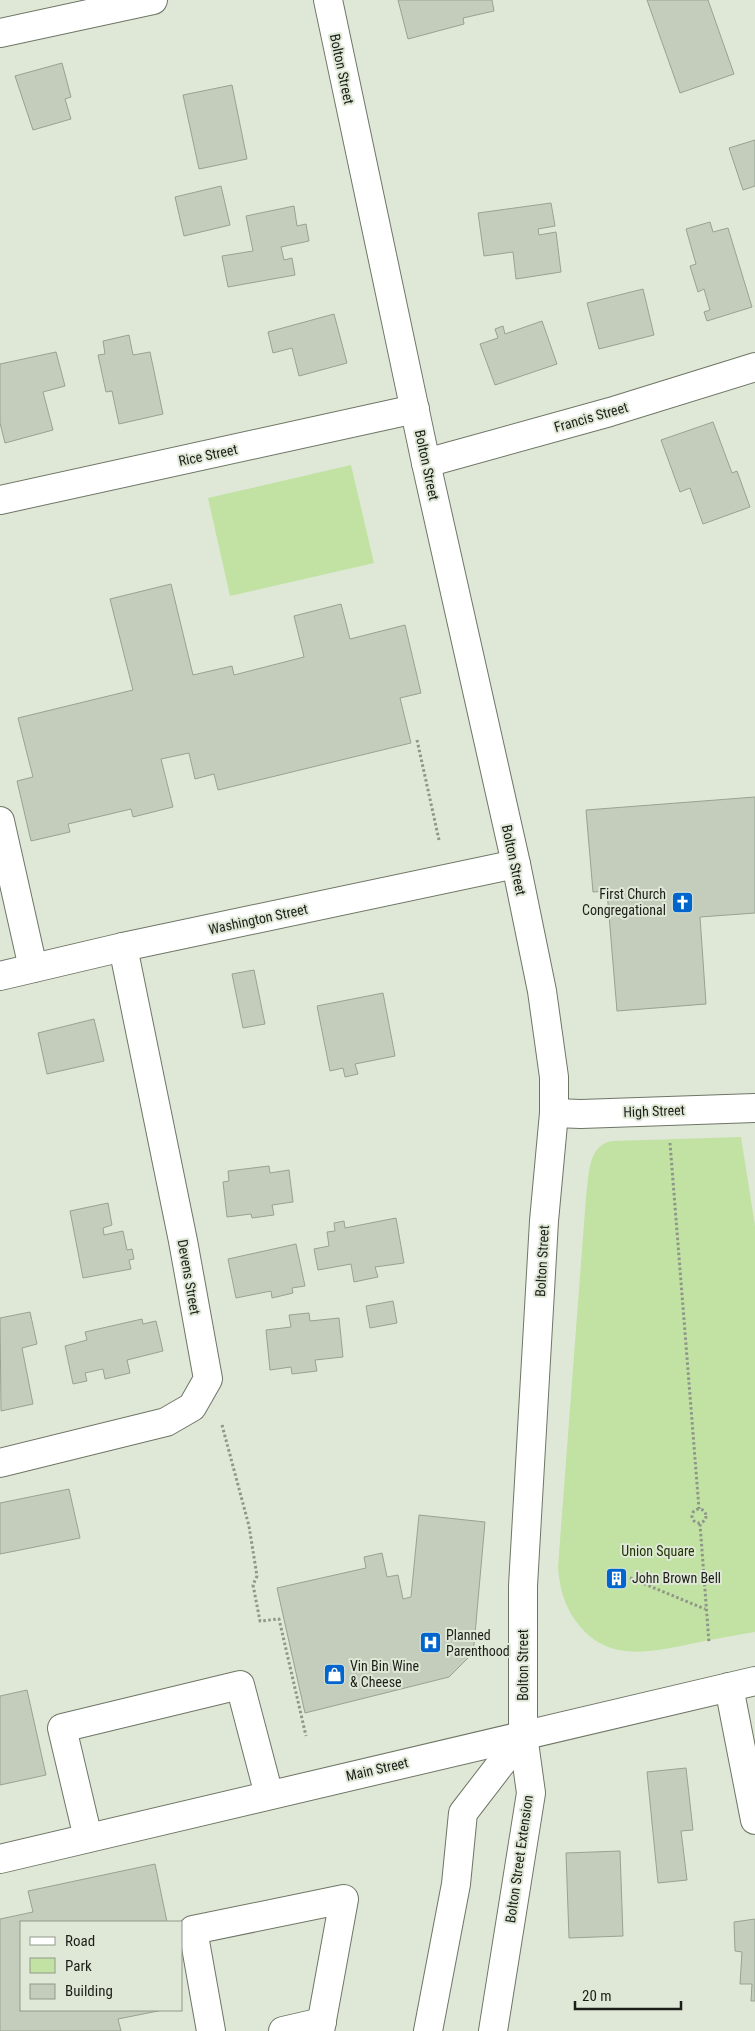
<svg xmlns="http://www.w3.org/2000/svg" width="755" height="2031" font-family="'Roboto Condensed',sans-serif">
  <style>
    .green { fill: #c1e2a2 }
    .building { fill: #c4cdbc; stroke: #99a291 }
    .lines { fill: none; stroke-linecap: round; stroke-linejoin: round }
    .minor-casing { stroke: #6e7666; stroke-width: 30 }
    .major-casing { stroke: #6e7666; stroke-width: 30 }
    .path { stroke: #8f9689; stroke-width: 3; stroke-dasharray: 2.5 2.5; stroke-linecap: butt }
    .minor { stroke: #fff; stroke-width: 28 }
    .major { stroke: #fff; stroke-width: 28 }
    .labels { text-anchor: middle; stroke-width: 4; stroke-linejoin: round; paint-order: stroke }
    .street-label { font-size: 14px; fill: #1c1f19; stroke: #dfe8d6 }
    .poi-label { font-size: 14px; fill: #1c1f19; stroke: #dfe8d6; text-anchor: start }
    .park-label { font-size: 14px; fill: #203700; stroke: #dfe8d6 }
  </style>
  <rect width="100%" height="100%" fill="#dfe8d6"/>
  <g class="green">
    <path d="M351,465L374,563L230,596L208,498Z"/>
    <path d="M741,1137L755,1226V1632C735,1635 715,1639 695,1643C652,1652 608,1663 578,1624C564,1605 560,1590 558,1567L586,1197C589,1177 587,1145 612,1141Z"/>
  </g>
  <g class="building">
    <path d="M398,0H492L494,11L463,18L464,24L408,39Z"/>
    <path d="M647,0H708L734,74L680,93Z"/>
    <path d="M62,63L71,97L65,99L71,119L33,130L15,76Z"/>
    <path d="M232,85L247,159L199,169L183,95Z"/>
    <path d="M755,140V186L743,190L729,148Z"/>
    <path d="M221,186L230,225L184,236L175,197Z"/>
    <path d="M551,203L555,226L538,229L539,235L556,232L561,272L516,279L513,252L484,256L478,213Z"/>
    <path d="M294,206L297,226L306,224L309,241L281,247L284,260L292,258L295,275L228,287L222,256L253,251L246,216Z"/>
    <path d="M710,222L713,232L728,228L752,307L707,321L704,312L710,310L704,289L698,292L690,266L696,264L686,229Z"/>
    <path d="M643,289L654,335L599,349L587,303Z"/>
    <path d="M334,314L347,363L299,376L292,348L273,353L268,332Z"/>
    <path d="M542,321L557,364L495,385L480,344L498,338L495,329L503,326L505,334Z"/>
    <path d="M129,335L133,355L150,352L163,414L119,424L112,391L106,392L98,355L105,354L103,341Z"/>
    <path d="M56,352L65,386L43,392L53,430L5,443L0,423V364Z"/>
    <path d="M713,422L732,473L737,471L750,507L703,524L690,488L680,492L661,440Z"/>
    <path d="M171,584L193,675L232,666L234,675L304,657L294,616L341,604L350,639L405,625L421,693L400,698L411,743L218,790L214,774L195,779L189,753L161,759L173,807L133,817L131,809L68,824L70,832L31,841L17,781L33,777L18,718L133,690L110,599Z"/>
    <path d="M755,797V913L700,917L706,1004L617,1011L607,891L593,892L586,810Z"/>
    <path d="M254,970L265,1024L243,1028L232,974Z"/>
    <path d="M383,993L395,1056L355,1064L358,1074L345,1077L343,1068L330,1071L317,1006Z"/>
    <path d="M94,1019L104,1061L47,1074L38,1033Z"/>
    <path d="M269,1166L270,1173L289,1170L293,1202L272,1205L274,1215L252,1218L251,1214L227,1217L223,1182L229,1181L228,1171Z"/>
    <path d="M108,1203L112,1225L103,1228L104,1235L123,1231L127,1250L132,1249L134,1259L129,1260L131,1269L83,1278L70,1211Z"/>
    <path d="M396,1218L404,1263L375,1267L378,1277L354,1282L351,1264L318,1270L314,1249L329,1246L327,1232L335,1231L334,1223L344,1221L345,1228Z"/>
    <path d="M296,1244L305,1286L292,1288L293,1293L272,1298L271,1291L236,1298L228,1259Z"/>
    <path d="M393,1301L397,1323L370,1328L366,1306Z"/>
    <path d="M30,1312L37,1344L22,1348L33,1404L1,1411L0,1318Z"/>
    <path d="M309,1313L310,1321L339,1318L343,1357L315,1360L317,1371L292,1374L291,1367L270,1370L266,1330L291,1327L289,1315Z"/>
    <path d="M142,1319L143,1324L156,1321L163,1351L127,1360L130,1373L105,1379L103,1369L85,1373L87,1381L73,1384L65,1346L87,1340L85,1332Z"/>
    <path d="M69,1489L80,1538L0,1554V1503Z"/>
    <path d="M419,1515L485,1522L474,1645L468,1658L449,1677L305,1713L277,1588L366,1568L364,1557L382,1553L387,1577L398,1575L403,1599L411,1597Z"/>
    <path d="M611,1569L625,1574L620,1587L606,1582Z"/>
    <path d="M27,1690L46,1775L0,1785V1696Z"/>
    <path d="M686,1768L693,1830L681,1831L687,1880L658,1883L647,1772Z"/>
    <path d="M620,1851L623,1936L569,1938L566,1853Z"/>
    <path d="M155,1864L167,1922H21V2010H163L118,2019L121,2031H0V1919L33,1912L28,1891Z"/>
    <path d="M755,1919V2001H751L752,1984H740L742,1952L735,1951L734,1922Z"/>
  </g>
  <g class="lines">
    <defs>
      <g id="minor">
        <path d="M426,463L610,412L755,367"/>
        <path d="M0,500L415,409"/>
        <path d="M0,821L33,968"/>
        <path d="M0,976L123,947L516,864"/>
        <path d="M554,1113L581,1114L755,1108"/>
        <path d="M0,1463L166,1422L192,1407L208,1379L183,1241L123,947"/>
        <path d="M729,1687L755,1820"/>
        <path d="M88,1838L62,1728L240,1685L269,1795"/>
        <path d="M211,2031L193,1930L344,1899L320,2031"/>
        <path d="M283,2031L322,2022"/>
      </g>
      <g id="major">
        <path d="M328,0L426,463L516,864L542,991L554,1077V1113L544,1221L523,1586V1735L531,1793L493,2031"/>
        <path d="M0,33L153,0"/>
        <path d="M0,1859L755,1681"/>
        <path d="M428,2031L456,1884L463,1813L523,1735"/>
      </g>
    </defs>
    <use href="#minor" class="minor-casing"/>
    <use href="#major" class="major-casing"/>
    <g class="path">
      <path d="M417,740L439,840"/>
      <path d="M670,1143L699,1509"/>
      <path d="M222,1425L249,1526L257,1576L253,1585L260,1621L279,1619L306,1736"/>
      <circle cx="699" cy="1516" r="7"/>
      <path d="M700,1524L709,1643"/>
      <path d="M630,1578L705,1609"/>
    </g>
    <use href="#minor" class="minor"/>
    <use href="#major" class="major"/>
  </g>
  <defs>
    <symbol id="church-square" viewBox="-11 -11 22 22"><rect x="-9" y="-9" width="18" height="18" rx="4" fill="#0265cd" stroke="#dfe8d6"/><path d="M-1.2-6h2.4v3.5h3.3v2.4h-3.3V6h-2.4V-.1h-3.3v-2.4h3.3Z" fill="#fff"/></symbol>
    <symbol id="building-square" viewBox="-11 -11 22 22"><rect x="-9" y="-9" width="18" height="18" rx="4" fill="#0265cd" stroke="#dfe8d6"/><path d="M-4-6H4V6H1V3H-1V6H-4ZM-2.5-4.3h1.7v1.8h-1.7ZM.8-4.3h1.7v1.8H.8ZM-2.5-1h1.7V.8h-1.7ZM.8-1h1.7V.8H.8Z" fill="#fff"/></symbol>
    <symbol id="hospital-square" viewBox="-11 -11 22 22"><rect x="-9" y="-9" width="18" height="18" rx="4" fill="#0265cd" stroke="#dfe8d6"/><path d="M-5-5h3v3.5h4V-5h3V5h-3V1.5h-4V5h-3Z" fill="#fff"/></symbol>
    <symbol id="shop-square" viewBox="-11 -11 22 22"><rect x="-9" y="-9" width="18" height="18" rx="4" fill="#0265cd" stroke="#dfe8d6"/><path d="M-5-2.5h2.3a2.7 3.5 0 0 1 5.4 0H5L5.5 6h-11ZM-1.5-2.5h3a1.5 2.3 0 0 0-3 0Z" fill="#fff"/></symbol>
  </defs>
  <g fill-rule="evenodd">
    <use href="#church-square" x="670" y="890" width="25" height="25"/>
    <use href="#building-square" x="604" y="1566" width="25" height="25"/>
    <use href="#hospital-square" x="418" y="1630" width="25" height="25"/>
    <use href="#shop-square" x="322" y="1662" width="25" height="25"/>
  </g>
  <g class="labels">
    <g class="street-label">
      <text transform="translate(342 69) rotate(78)" y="5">Bolton Street</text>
      <text transform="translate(591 417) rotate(-16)" y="5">Francis Street</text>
      <text transform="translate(208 455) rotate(-12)" y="5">Rice Street</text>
      <text transform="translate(427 465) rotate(78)" y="5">Bolton Street</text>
      <text transform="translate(514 860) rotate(78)" y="5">Bolton Street</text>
      <text transform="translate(258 919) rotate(-12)" y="5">Washington Street</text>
      <text transform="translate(654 1111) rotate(-2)" y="5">High Street</text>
      <text transform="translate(542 1261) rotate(-87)" y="5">Bolton Street</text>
      <text transform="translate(189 1277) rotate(80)" y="5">Devens Street</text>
      <text transform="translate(523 1665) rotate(-90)" y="5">Bolton Street</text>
      <text transform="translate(377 1769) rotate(-13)" y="5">Main Street</text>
      <text transform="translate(519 1859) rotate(-82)" y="5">Bolton Street Extension</text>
    </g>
    <g class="poi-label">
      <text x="666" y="899" text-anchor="end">First Church<tspan x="666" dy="16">Congregational</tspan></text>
      <text x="632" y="1583">John Brown Bell</text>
      <text x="446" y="1640">Planned<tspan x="446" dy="16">Parenthood</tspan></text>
      <text x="350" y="1671">Vin Bin Wine<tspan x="350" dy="16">&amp; Cheese</tspan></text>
    </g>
    <g class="park-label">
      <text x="658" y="1556">Union Square</text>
    </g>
  </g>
  <rect x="20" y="1921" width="162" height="90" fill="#dfe8d6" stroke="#91988a"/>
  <rect x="30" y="1937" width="25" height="8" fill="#ffffff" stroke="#91988a"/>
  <text x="65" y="1946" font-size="15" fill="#1c1f19">Road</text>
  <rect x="30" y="1958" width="25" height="15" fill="#c1e2a2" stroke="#91988a"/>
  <text x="65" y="1971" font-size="15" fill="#1c1f19">Park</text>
  <rect x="30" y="1984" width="25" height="15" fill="#c4cdbc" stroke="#91988a"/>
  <text x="65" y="1996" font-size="15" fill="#1c1f19">Building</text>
  <path d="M575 2001v8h106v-8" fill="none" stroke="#1c1f19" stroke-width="2.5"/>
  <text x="582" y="2001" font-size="15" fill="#1c1f19" stroke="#dfe8d6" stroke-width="4" paint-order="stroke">20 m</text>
</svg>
